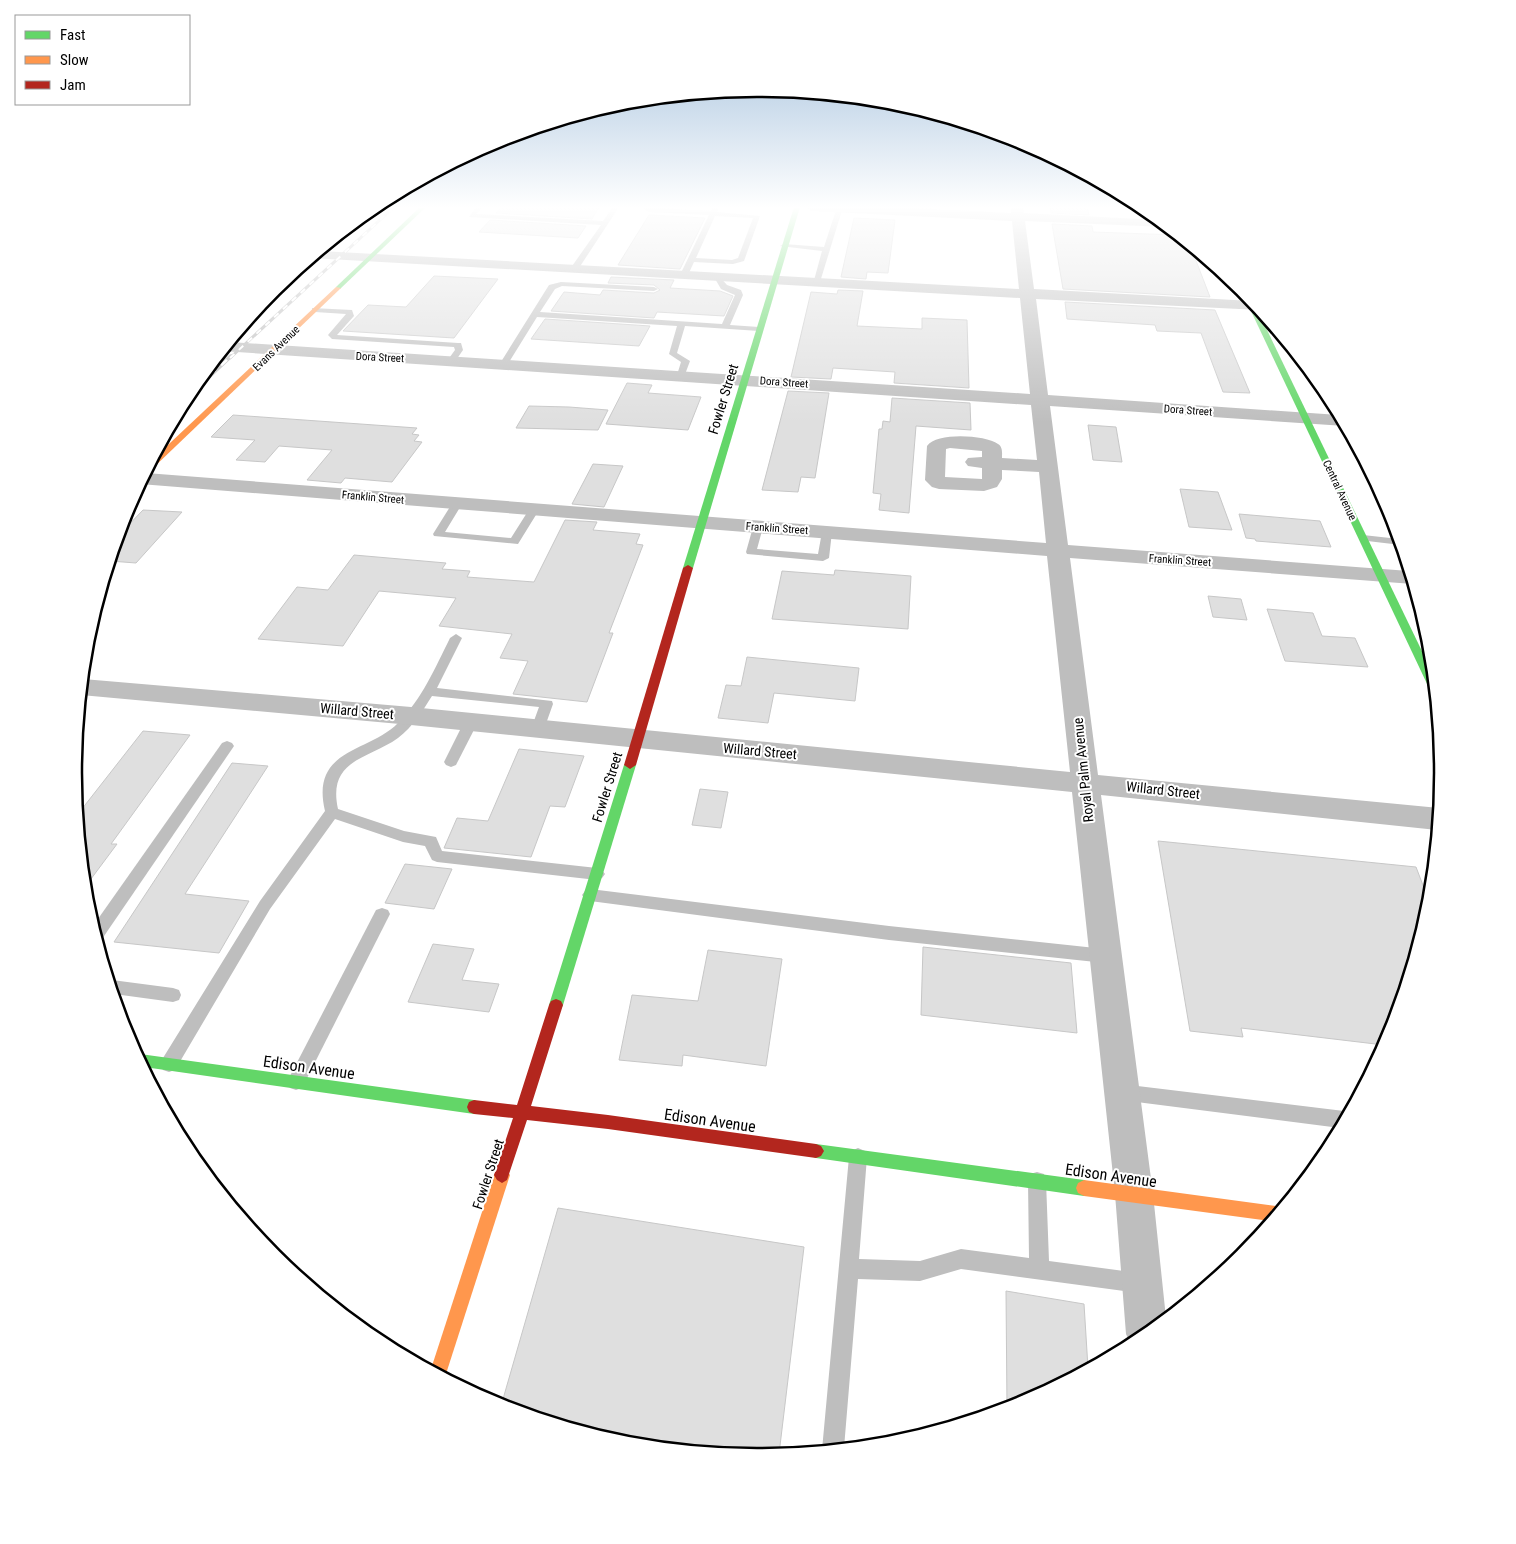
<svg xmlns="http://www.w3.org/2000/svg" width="1516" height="1544" font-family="'Roboto Condensed',sans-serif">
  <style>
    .building { fill: #dfdfdf; stroke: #c7c7c7 }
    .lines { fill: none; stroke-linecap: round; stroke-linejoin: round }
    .lane { fill: #bebebe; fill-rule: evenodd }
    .street { fill: #bebebe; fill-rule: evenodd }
    .fast { fill: #63d668; fill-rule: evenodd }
    .slow { fill: #ff974d; fill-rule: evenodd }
    .jam { fill: #b3261e; fill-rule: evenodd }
    .rail-far1-casing { stroke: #bebebe; stroke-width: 3 }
    .rail-casing { stroke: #bebebe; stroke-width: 4 }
    .rail-far1 { stroke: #fff; stroke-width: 2; stroke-dasharray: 6; stroke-linecap: butt }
    .rail { stroke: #fff; stroke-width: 2.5; stroke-dasharray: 8; stroke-linecap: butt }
    .labels { text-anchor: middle; stroke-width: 4; stroke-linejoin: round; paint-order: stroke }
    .far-street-label { font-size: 11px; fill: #000; stroke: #fff }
    .street-label { font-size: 14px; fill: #000; stroke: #fff }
    .near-street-label { font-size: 16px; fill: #000; stroke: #fff }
    .rim { fill: none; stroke: #000; stroke-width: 2.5 }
  </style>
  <rect width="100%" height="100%" fill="#fff"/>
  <g class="building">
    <path d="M501,207H599L592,219L496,213Z"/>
    <path d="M1050,207H1087L1089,215L1051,213Z"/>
    <path d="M649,215L705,218L680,269L618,265Z"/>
    <path d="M854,218L895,220L888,273L867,272L866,279L841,277Z"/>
    <path d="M490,220L586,226L578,238L479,232Z"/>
    <path d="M1052,224L1092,226L1093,232L1177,235L1190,245L1210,297L1063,289Z"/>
    <path d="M434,276L498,279L454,338L343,331L368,305L406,307Z"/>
    <path d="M611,277L674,280L670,288L720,291L733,296L724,316L657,312L654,318L551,311L564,292L600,295L603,290L654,293L660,290L654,285L608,283Z"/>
    <path d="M838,290L863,291L857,326L922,329V318L967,320L969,388L894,383L895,372L833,368L831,379L791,377L811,292L837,294Z"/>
    <path d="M1065,302L1215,310L1250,393L1223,392L1201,333L1157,331L1155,325L1067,319Z"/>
    <path d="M545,319L650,326L639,346L531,339Z"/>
    <path d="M627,383L652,385L648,393L701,397L688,430L606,424Z"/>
    <path d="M788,391L829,393L815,478L801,477L798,492L762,490Z"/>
    <path d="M892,398L970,403L971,430L916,426L909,513L879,510L881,494L873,493L879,429H882L883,421L890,422Z"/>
    <path d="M529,406L569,407L608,410L598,430L516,428Z"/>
    <path d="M233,415L417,428L412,434L419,435L414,441L422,442L392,482L345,478L341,483L307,480L332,450L279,446L265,462L236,460L255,440L211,437Z"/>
    <path d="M1088,425L1116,427L1122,462L1093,460Z"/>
    <path d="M593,464L623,466L604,507L572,504Z"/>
    <path d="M1180,489L1218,492L1232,530L1189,527Z"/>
    <path d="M143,510L182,512L136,563L110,561L118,536Z"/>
    <path d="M1239,514L1320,521L1331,547L1256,541L1255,539L1246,538Z"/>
    <path d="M565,520L597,522L593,530L640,534L636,544L643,545L609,633H613L587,702L513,694L528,661L500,658L512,634L439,626L456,598L379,591L343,646L258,639L297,587L328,590L354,555L446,563L442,569L470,571L467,577L534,582Z"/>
    <path d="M835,570L911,576L908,629L772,619L782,571L834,575Z"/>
    <path d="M1208,596L1241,599L1247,620L1213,617Z"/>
    <path d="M1267,609L1313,613L1322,636L1355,638L1368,667L1285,661Z"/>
    <path d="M747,657L859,668L855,701L774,693L768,723L718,718L726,685L741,686Z"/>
    <path d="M143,731L190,735L111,844H117L85,887L78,814Z"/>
    <path d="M519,749L584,756L565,807L550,806L531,857L444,848L457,818L488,821Z"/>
    <path d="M232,763L268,766L185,894L249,901L219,953L114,942Z"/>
    <path d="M700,789L728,792L721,828L692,825Z"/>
    <path d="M1158,841L1416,867L1429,901V906L1390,1034L1384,1045L1241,1028L1243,1037L1190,1031Z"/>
    <path d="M405,864L452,869L434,909L385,903Z"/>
    <path d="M433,944L474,949L462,980L499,984L489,1012L408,1002Z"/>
    <path d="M923,947L1071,963L1077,1033L921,1015Z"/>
    <path d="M708,950L782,959L766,1066L683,1055L682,1066L619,1060L632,995L698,1001Z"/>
    <path d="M558,1208L804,1247L779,1454L758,1456L637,1444L616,1440L501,1406Z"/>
    <path d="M1006,1291L1084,1304L1088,1368L1020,1404L1007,1408Z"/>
  </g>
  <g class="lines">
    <g class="lane">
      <path d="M476,207H483L476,214L603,221L613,207H619L577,271H574L570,269L601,225L469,217Z"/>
      <path d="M640,207L711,211L713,207H719L717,212L760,216L744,261L733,264L694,262L688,275L684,277L680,275L709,215L649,212ZM715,216L753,218L738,258L732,260L696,258Z"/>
      <path d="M837,207H843L820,282L813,284L822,251L780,246L784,244L824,247Z"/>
      <path d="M718,275L727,285L741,290L743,295L730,325L759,327L763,329L759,331L685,326L677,353L690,361L684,377L677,375L681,362L669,354L677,326L537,317L506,367L499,365L549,285L561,282L654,287L658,289L654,291L562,286L555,289L540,312L722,324L735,295L721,289L714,277Z"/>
      <path d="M312,308L352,310L354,316L337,335L458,343H461L463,350L454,363L451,364L447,361L455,350L454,347L332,339L328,335L346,314L315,312H312Z"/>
      <path d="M457,501L462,504L445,532L511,538L530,508H538L539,510L518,544L434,536L433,534L453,502Z"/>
      <path d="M758,524L763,527L757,549L818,554L822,532L827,529L831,530L832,532L829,558L823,561L747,554L746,552L753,527Z"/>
      <path d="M1363,535L1399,539L1401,545L1359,540V536Z"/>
      <path d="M456,634L462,638L437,688L552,701L553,704L543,732H533L531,729L539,707L432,696C423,710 413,727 398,738C369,759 327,759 338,809L404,831L436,837L442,851L597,868L602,870L605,874L602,878L597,880L437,862L432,860L425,846L403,842L335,819L270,909L175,1070L169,1072L163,1070L160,1064L163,1058L260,901L325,811C310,748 369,753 398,723C422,699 435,668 450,638Z"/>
      <path d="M471,718L478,722L456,765L451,767L446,765L444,762L464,722Z"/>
      <path d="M227,741L232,743L234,746L232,749L102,939L97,940L93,926L222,743Z"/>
      <path d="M590,889L889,926L1105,949L1111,951L1113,956L1111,961L1105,963L889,940L590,901L585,899L582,895L585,891Z"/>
      <path d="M382,908L388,910L390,914L302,1088L296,1090L290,1088L287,1082L290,1076L376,910Z"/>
      <path d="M112,980L173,988L179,990L181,995L179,1000L173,1002L114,994L110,981Z"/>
      <path d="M1121,1084L1344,1111L1348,1113L1340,1128L1121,1100L1115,1098L1112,1092L1115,1086Z"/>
      <path d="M858,1148L865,1151L867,1157L859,1259L920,1261L961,1249L1029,1258L1028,1181L1030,1174L1037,1172L1044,1174L1046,1181L1049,1261L1139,1273L1146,1276L1149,1283L1146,1290L1139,1293L961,1269L920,1281L858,1279L844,1448L822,1450L849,1157L851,1151Z"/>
    </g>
    <path class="street" d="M805,207H892L1011,213V207H1023L1024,213L1158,220L1167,227L1025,221L1034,289L1252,301L1260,310L1036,299L1048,395L1339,415L1345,426L1050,406L1068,545L1409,571L1413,584L1070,558L1098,775L1439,808L1437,830L1101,795L1153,1194L1166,1318L1131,1345L1126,1334L1115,1194L1072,792L411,725L81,695L83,679L411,707L1070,772L1047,556L140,484L146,473L1046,543L1039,472L1002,470V479L997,487L984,491L939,489L932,487L925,480L927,446C937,432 985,435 998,444C1003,447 1002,453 1002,458L1037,460L1031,405L222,351L230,342L1030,394L1020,298L311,258L320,251L1019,289L1012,221L812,211ZM950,448L982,451V457L968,458L965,462L968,466L982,468V479L945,477L946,449Z"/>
    <g class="fast">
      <path d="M420,207H426L340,289H336V287Z"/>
      <path d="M794,207H800L693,568L688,571L685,570L683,568Z"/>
      <path d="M1244,290L1253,301L1433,674L1434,691L1429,688L1242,292Z"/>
      <path d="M630,761L636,765L563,1005L561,1009L556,1011L551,1009L549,1005L624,765Z"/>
      <path d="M140,1054L474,1100L479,1102L481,1107L479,1112L474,1114L144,1067L137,1055Z"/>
      <path d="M816,1144L1084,1180L1090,1183L1092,1188L1090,1193L1084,1196L816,1158L811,1156L808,1151L811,1146Z"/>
    </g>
    <g class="slow">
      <path d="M336,287L341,288L153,468H148L154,458Z"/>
      <path d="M502,1167L507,1170L510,1175L445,1377L431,1369L494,1175L497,1170Z"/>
      <path d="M1084,1180L1276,1206L1281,1208L1270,1221L1084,1196L1078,1193L1076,1188L1078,1183Z"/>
    </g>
    <g class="jam">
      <path d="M688,565L693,568L636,765L630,769L624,765L683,568Z"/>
      <path d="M556,999L561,1001L563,1005L531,1106L608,1115L816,1144L821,1146L824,1151L821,1156L816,1158L608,1129L527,1120L507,1180L502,1183L497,1180L494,1175L513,1118L474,1114L469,1112L467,1107L469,1102L474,1100L517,1105L549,1005L551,1001Z"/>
    </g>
    <defs>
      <path id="rail-far1" d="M230,358L394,207"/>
      <path id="rail" d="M186,398L231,356"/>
    </defs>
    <use href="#rail-far1" class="rail-far1-casing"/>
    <use href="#rail" class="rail-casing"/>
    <use href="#rail-far1" class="rail-far1"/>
    <use href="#rail" class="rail"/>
  </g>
  <linearGradient id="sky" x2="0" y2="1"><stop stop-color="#97b8d8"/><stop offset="0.49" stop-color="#fff"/><stop offset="1" stop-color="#fff" stop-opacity="0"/></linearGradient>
  <rect width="1516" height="423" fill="url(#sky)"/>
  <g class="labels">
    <g class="far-street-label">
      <text transform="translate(276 348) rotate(-44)" y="4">Evans Avenue</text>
      <text transform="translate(380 357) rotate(3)" y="4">Dora Street</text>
      <text transform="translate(784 382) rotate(4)" y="4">Dora Street</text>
      <text transform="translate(1188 410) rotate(4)" y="4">Dora Street</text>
      <text transform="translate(1340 490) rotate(65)" y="4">Central Avenue</text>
      <text transform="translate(373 497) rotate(5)" y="4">Franklin Street</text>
      <text transform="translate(777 528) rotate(4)" y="4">Franklin Street</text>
      <text transform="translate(1180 560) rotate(4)" y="4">Franklin Street</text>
    </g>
    <g class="street-label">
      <text transform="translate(723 399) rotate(-73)" y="5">Fowler Street</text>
      <text transform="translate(357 711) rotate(5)" y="5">Willard Street</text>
      <text transform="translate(760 751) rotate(5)" y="5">Willard Street</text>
      <text transform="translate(1083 770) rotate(-96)" y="5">Royal Palm Avenue</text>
      <text transform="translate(607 787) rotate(-73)" y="5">Fowler Street</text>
      <text transform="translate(1163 790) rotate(6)" y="5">Willard Street</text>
      <text transform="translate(488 1174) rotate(-72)" y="5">Fowler Street</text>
    </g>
    <g class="near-street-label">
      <text transform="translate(309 1067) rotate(8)" y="6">Edison Avenue</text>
      <text transform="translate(710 1120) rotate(8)" y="6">Edison Avenue</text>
      <text transform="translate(1111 1175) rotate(8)" y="6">Edison Avenue</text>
    </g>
  </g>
  <path d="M0 0H1516V1544H0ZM757 97H759A675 675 0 0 1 1434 772V773A675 675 0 0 1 759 1448H757A675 675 0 0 1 82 773V772A675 675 0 0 1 757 97Z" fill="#fff" fill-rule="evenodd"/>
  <path class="rim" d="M757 97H759A675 675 0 0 1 1434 772V773A675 675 0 0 1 759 1448H757A675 675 0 0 1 82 773V772A675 675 0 0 1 757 97Z"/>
  <rect x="15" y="15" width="175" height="90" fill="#ffffff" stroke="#999999"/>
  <rect x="25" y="31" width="25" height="8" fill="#63d668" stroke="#999999"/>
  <text x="60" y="40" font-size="15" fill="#000000">Fast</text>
  <rect x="25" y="56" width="25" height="8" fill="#ff974d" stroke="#999999"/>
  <text x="60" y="65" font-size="15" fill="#000000">Slow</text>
  <rect x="25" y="81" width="25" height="8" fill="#b3261e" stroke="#999999"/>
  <text x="60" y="90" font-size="15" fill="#000000">Jam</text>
</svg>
